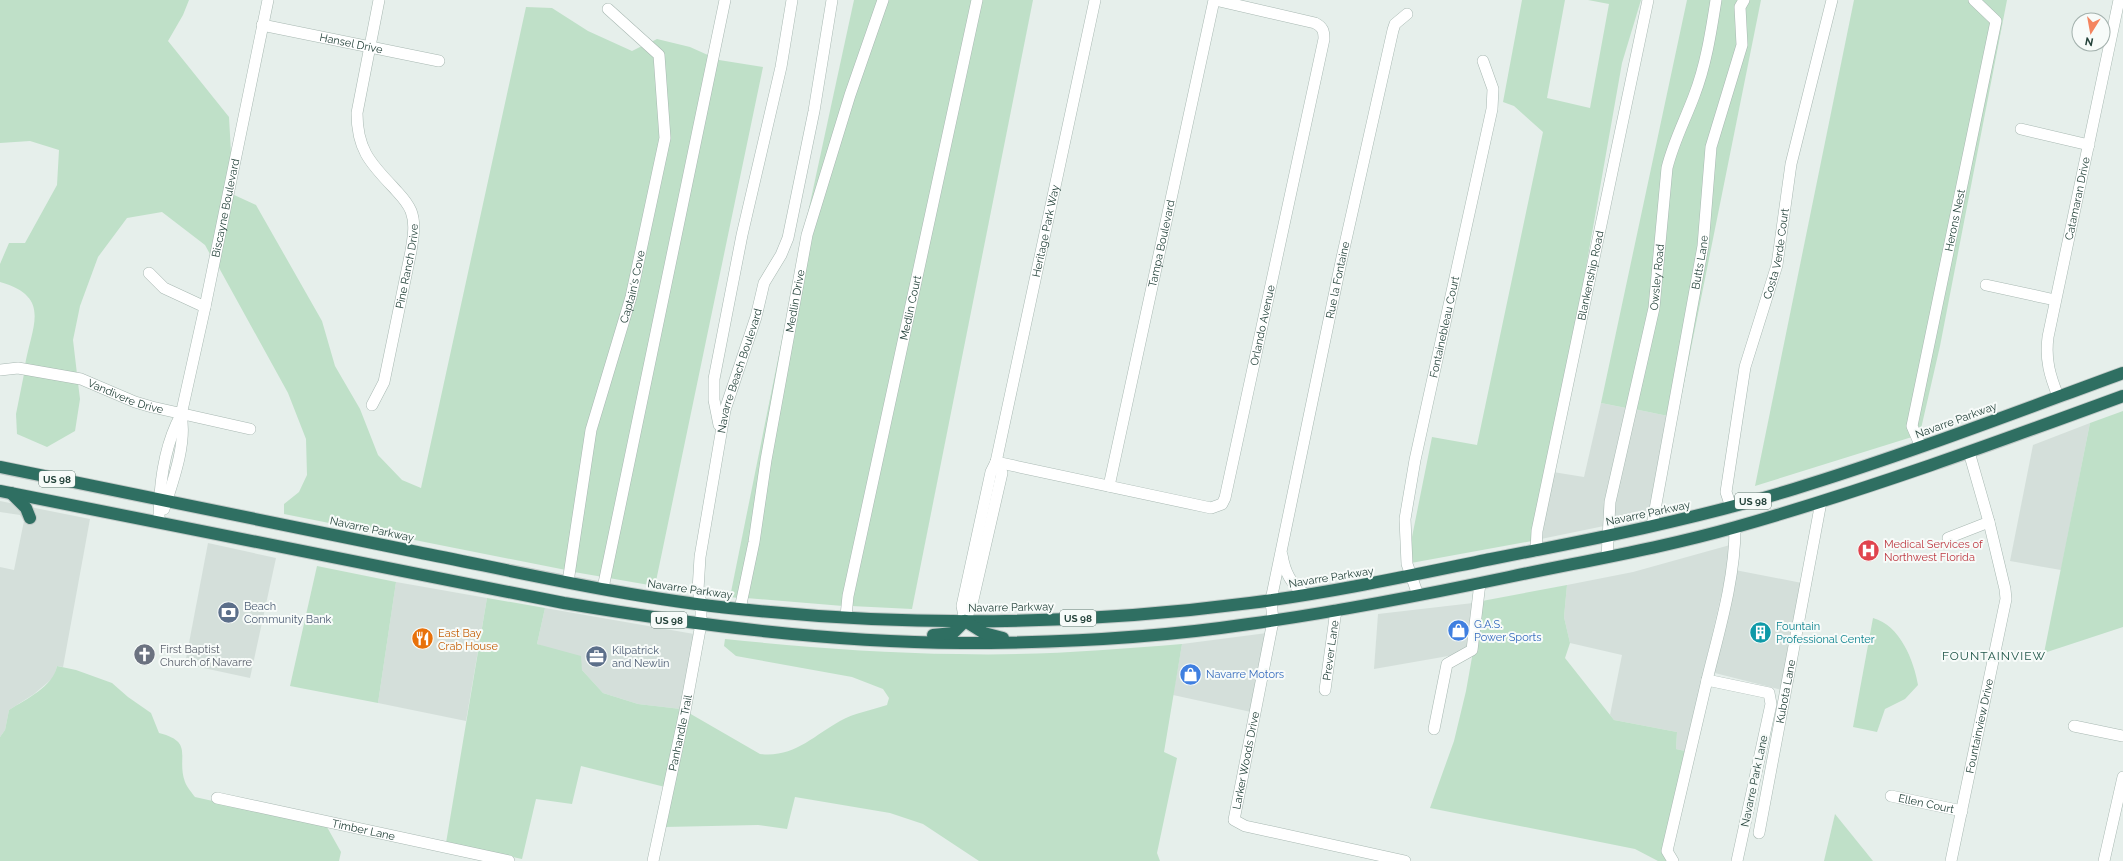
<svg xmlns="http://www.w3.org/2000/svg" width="2123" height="861" font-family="Raleway,sans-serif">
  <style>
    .built { fill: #d4dfda }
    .green { fill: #bfe0c8 }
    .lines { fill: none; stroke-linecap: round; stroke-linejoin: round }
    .minor-casing { stroke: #a8b8b2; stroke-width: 12 }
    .highway-casing { stroke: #c2cac8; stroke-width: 14 }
    .minor { stroke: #fff; stroke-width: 11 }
    .highway { stroke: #2f6f62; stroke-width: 12 }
    .labels { text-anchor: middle; stroke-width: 4; stroke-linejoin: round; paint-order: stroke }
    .shield { fill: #f7fbf9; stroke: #637a73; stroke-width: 1 }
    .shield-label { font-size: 10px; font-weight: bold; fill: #24423a }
    .street-label { font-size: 11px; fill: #24423a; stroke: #f7fbf9 }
    .health-label { font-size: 11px; fill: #be3a42; stroke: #f7fbf9; text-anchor: start }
    .service-label { font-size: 11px; fill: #4e5e75; stroke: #f7fbf9; text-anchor: start }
    .shop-label { font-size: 11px; fill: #366cbe; stroke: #f7fbf9; text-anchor: start }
    .culture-label { font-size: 11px; fill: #0d838f; stroke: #f7fbf9; text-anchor: start }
    .food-label { font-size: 11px; fill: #c56008; stroke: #f7fbf9; text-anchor: start }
    .worship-label { font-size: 11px; fill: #5b616d; stroke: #f7fbf9; text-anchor: start }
    .neighbourhood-label { font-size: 12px; letter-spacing: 1px; fill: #1f5548; stroke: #f7fbf9 }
  </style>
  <rect width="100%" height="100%" fill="#e6efeb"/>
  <g class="built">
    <path d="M1601,403L1626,408L1604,526L1541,539L1553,472L1584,477Z"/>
    <path d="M1634,409L1668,416L1650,514L1613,524L1614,502Z"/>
    <path d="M2090,423L2061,570L2010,561L2033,445Z"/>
    <path d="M0,501L90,519L63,667L57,666L54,677L34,694L9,710L5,730L0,737V567L14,570L24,521L20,515L0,512Z"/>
    <path d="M208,543L276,558L250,678L185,664Z"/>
    <path d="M1730,545L1728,566L1685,751L1676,749L1677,732L1614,720L1610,715L1622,655L1570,643L1564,617L1567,585L1633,572Z"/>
    <path d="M1735,570L1802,583L1782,690L1711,672Z"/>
    <path d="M396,582L487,598L466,721L378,703Z"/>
    <path d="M1473,603L1468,647L1454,655L1374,669L1378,614Z"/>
    <path d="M545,608L694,634L681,709L638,704L603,693L582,670L580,661L537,644Z"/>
    <path d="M1267,633L1251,712L1173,695L1182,644Z"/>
  </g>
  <g class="green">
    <path d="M0,0H189L183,15L168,41L229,117L231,153L211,256L205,245L162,212L127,218L98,257L80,306L73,340L77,374L25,365C32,325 52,297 0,282V264L9,243H25L57,185L59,150L30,141L0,143Z"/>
    <path d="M854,0H879L804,231Z"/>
    <path d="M887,0H973L843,606L746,598L811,237L854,96Z"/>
    <path d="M982,0H1033L912,609L851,606Z"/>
    <path d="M1522,0H1565L1547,98L1590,108L1609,4L1588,0H1641L1622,63L1575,330L1532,541L1411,563L1410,547L1432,437L1477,445L1543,132L1514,106L1503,102Z"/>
    <path d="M1687,0H1712L1704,44L1691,94L1669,145L1650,307L1626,408L1601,403Z"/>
    <path d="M1721,0H1739L1737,45L1707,147L1699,246L1668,416L1634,409L1671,169Z"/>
    <path d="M1749,0H1761L1677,418H1676L1715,148L1745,47L1744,8Z"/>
    <path d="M1854,0H1968L1991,23L1912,437L1755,486Z"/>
    <path d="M1981,0H2007L1940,346L1920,433L1917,425L2000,22Z"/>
    <path d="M526,7L552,8L588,31L632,51L642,46L655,58L661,138L627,295L587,429L566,570L284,514V504L299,492L307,475L306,439L288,393L218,266L232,194L256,205L322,321L335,366L360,409L378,455L402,480L421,488Z"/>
    <path d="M657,39L690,47L719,60L763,67L655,586L574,572L595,431L669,139L651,42Z"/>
    <path d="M801,245L750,542L738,598L730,597Z"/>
    <path d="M24,374L78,383L80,399L75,431L47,447L17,434L16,414Z"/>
    <path d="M2123,411V627L2044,653L2090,423Z"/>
    <path d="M317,566L396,582L378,703L290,686Z"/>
    <path d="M1567,585L1564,617L1570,643L1565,658L1614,720L1677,732L1676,749L1685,751L1667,861H1658L1635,849L1430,808L1454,741L1466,691L1482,601Z"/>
    <path d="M487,598L545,608L537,644L581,656L582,670L603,693L638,704L681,709L665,787L581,766L572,804L536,799L522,859L446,843Z"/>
    <path d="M1873,618C1900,625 1914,661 1918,685L1905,699L1885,709L1877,732L1853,727Z"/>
    <path d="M725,639C803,647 880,653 958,654C1033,656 1108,650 1182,644L1164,752L1177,758L1157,853L1160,861H979L923,824L890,813L795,797L787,829L758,825L664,827L689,713L760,754C794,758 813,736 840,721C854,713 872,710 887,705L889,698L883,689L852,677L736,656L724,646Z"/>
    <path d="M57,666L76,670L112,683L128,697L151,713L159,733C195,742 176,757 185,782C187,787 192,793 195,797L327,827L341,852L339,861H0V737L5,730L9,710C26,699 53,687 57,666Z"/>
    <path d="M1835,814L1873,861H1824Z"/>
  </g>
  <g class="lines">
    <defs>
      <g id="minor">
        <path id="s1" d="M262,25L439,61"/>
        <path d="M2021,129L2089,145"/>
        <path d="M149,273L164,288L205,307"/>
        <path d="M1986,285L2055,300"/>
        <path id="s2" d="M0,370L18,368L81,379L135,402L152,407L250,429"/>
        <path id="s3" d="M2058,396C2050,376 2045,360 2048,337L2119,0"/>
        <path id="s4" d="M372,405L384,382L411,251C413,238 416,224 411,211C407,201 400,195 393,187C369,162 357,148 357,113L379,0"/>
        <path d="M719,425L714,400V379L742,235L781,67L792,0"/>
        <path id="s5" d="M1921,447L1912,426L1996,21L1974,0"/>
        <path id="s6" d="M996,462L1211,508L1222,504L1225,498L1324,39C1324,31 1323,27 1315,23L1215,0"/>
        <path id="s7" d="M1109,486L1214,0"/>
        <path id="s8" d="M1731,507L1726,492L1745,367L1777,265L1791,164L1832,0"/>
        <path d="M164,509C173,481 187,443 181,415"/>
        <path id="s9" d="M159,522C159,487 164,446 181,415L205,307L268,0"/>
        <path id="s10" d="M1652,526L1703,246L1711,147L1742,45L1740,7L1744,0"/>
        <path d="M1948,538L1989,522"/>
        <path id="s11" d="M1536,551L1537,531L1648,0"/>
        <path d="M1282,555C1285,573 1291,584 1305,594"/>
        <path id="s12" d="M1607,557L1610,502L1654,308L1667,168C1673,143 1685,120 1694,96C1706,65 1711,32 1716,0"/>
        <path id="s13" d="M568,582L591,430L631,297L665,138L659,55L608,9"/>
        <path d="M603,588L725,0"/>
        <path id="s14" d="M1418,595L1407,564L1405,519L1415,460L1492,109L1493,89L1483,61"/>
        <path id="s15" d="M740,609L754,542L766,460L807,235L850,95L883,0"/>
        <path id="s16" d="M846,616L848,596L977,0"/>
        <path id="s17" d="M965,621L962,606L991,472L996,462L1095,0"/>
        <path d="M965,621L972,604L1002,473L996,462"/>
        <path d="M1707,680C1719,631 1735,579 1735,528"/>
        <path id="s18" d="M1325,690L1336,610"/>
        <path d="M2074,726L2123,736"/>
        <path d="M1434,729L1447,664L1472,650L1480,583"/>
        <path id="s19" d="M1891,796L1962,811"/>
        <path id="s20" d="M217,798L509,861"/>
        <path id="s21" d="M1759,833L1821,502"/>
        <path id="s22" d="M653,861L685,711L701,624V604L698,590L700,557L725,410L756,317L764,283L781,255L788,238L814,111L832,0"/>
        <path id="s23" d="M1405,861L1245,826L1234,820L1273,621L1271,600L1341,262L1393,30L1395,24L1407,14"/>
        <path d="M1673,861L1667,851L1707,680L1769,693L1771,704L1737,861"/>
        <path id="s24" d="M1951,861L2006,599L2005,589L1989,522L1969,452"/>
        <path d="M2104,861L2123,777"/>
      </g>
      <g id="highway">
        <path d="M0,467C139,495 278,523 417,552C523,573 630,598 739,609C908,627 1081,625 1250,603C1330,593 1408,576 1486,560C1589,540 1693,520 1794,489C1905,455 2014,413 2123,373"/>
        <path d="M0,491L564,603C695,625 828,642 962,643C1057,643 1155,638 1249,624C1337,612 1423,595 1509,577C1585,561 1662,548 1736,527C1867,490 1995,443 2123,396"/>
        <path d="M11,493L26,508L30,518"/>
        <path d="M933,635L953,633L965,621L984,633L1003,638"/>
      </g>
    </defs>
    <use href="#minor" class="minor-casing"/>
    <use href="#highway" class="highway-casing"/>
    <use href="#minor" class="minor"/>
    <use href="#highway" class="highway"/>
  </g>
  <defs>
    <symbol id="hospital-disc" viewBox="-11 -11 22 22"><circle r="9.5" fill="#e0444e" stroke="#f7fbf9"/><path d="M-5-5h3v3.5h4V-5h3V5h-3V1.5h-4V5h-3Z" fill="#fff"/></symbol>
    <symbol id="bank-disc" viewBox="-11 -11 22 22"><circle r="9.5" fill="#5c6f8a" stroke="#f7fbf9"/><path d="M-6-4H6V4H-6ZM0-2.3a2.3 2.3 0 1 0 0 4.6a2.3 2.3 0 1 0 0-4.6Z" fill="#fff"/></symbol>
    <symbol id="shop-disc" viewBox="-11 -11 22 22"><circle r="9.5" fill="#3f7fe0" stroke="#f7fbf9"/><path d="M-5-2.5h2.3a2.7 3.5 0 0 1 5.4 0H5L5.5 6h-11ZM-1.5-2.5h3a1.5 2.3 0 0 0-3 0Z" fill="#fff"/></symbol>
    <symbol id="building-disc" viewBox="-11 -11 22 22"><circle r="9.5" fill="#0f9aa8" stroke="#f7fbf9"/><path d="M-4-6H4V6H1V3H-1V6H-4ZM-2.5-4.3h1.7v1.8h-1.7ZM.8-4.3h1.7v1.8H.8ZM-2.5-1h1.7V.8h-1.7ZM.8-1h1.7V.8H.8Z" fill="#fff"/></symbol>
    <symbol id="restaurant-disc" viewBox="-11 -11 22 22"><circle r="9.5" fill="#e8710a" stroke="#f7fbf9"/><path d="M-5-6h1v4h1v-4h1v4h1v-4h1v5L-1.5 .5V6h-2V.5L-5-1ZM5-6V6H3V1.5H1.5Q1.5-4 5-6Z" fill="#fff"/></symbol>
    <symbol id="church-disc" viewBox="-11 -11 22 22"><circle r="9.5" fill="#6b7280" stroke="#f7fbf9"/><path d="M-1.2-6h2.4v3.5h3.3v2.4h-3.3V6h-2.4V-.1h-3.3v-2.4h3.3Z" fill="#fff"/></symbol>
    <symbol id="office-disc" viewBox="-11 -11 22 22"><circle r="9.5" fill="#5c6f8a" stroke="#f7fbf9"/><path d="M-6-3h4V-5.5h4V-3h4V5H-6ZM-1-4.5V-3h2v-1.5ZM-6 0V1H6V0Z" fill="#fff"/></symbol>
  </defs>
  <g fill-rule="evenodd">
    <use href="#hospital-disc" x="1856" y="538" width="25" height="25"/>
    <use href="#bank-disc" x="216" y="600" width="25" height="25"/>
    <use href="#shop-disc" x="1446" y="618" width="25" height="25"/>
    <use href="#building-disc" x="1748" y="620" width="25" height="25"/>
    <use href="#restaurant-disc" x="410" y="626" width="25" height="25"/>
    <use href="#church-disc" x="132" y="642" width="25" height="25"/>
    <use href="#office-disc" x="584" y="644" width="25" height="25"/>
    <use href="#shop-disc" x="1178" y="662" width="25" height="25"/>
  </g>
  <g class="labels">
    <g class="shield">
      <rect x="39" y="471" width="36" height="16" rx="3"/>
      <rect x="1735" y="493" width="36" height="16" rx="3"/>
      <rect x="1060" y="610" width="36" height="16" rx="3"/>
      <rect x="651" y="612" width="36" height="16" rx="3"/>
    </g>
    <g class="shield-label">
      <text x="57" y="483">US 98</text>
      <text x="1753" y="505">US 98</text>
      <text x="1078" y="622">US 98</text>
      <text x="669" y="624">US 98</text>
    </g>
    <g class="street-label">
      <text dy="4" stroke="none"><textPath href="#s1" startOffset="91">Hansel Drive</textPath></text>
      <text dy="4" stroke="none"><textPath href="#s3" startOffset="202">Catamaran Drive</textPath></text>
      <text dy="4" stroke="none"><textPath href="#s9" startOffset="322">Biscayne Boulevard</textPath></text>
      <text dy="4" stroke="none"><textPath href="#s5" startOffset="233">Herons Nest</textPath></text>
      <text dy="4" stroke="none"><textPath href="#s17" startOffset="400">Heritage Park Way</textPath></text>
      <text dy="4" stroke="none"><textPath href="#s7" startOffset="248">Tampa Boulevard</textPath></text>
      <text dy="4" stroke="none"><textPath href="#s8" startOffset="260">Costa Verde Court</textPath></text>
      <text dy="4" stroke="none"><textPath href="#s10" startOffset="268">Butts Lane</textPath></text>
      <text dy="4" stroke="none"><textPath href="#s4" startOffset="144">Pine Ranch Drive</textPath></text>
      <text dy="4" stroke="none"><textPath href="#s11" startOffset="281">Blankenship Road</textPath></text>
      <text dy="4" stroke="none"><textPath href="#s12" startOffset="285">Owsley Road</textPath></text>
      <text dy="4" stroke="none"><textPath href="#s23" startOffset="727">Rue la Fontaine</textPath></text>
      <text dy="4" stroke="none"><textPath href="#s13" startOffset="303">Captain's Cove</textPath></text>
      <text dy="4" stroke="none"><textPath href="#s15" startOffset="313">Medlin Drive</textPath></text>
      <text dy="4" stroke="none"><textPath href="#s16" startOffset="315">Medlin Court</textPath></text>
      <text dy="4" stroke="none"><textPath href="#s6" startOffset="415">Orlando Avenue</textPath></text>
      <text dy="4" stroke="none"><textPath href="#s14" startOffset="274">Fontainebleau Court</textPath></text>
      <text dy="4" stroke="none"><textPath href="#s22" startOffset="500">Navarre Beach Boulevard</textPath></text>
      <text dy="4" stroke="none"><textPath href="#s2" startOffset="130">Vandivere Drive</textPath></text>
      <text transform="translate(1956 420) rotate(-20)" y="4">Navarre Parkway</text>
      <text transform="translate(1648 513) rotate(-12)" y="4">Navarre Parkway</text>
      <text transform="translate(372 529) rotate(12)" y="4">Navarre Parkway</text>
      <text transform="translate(1331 577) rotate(-9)" y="4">Navarre Parkway</text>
      <text transform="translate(690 589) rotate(8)" y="4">Navarre Parkway</text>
      <text transform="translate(1011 607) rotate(-1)" y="4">Navarre Parkway</text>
      <text dy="4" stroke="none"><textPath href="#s18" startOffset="40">Prever Lane</textPath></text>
      <text dy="4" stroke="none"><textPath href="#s21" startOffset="144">Kubota Lane</textPath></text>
      <text dy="4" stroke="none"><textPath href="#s24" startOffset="138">Fountainview Drive</textPath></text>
      <text dy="4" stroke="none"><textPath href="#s22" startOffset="131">Panhandle Trail</textPath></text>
      <text dy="4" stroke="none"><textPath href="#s23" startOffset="237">Larker Woods Drive</textPath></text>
      <text transform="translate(1754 781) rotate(-78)" y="4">Navarre Park Lane</text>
      <text dy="4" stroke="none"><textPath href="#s19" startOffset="36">Ellen Court</textPath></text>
      <text dy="4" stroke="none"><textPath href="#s20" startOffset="150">Timber Lane</textPath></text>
    </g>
    <g class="health-label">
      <text x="1884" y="548">Medical Services of<tspan x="1884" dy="13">Northwest Florida</tspan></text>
    </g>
    <g class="service-label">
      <text x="244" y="610">Beach<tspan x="244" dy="13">Community Bank</tspan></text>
      <text x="612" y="654">Kilpatrick<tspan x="612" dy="13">and Newlin</tspan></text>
    </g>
    <g class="shop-label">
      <text x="1474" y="628">G.A.S.<tspan x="1474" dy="13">Power Sports</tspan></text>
      <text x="1206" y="678">Navarre Motors</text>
    </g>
    <g class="culture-label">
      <text x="1776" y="630">Fountain<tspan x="1776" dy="13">Professional Center</tspan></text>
    </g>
    <g class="food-label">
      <text x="438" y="637">East Bay<tspan x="438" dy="13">Crab House</tspan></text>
    </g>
    <g class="worship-label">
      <text x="160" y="653">First Baptist<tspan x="160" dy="13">Church of Navarre</tspan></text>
    </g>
    <g class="neighbourhood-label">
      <text x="1994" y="660">FOUNTAINVIEW</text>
    </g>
  </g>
  <g transform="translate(2091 32) rotate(191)"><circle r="19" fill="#f7fbf9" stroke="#a3b1ad"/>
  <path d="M0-3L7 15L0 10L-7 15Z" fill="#f4845f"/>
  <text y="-6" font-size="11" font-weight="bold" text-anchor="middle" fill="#24423a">N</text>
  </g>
</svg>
